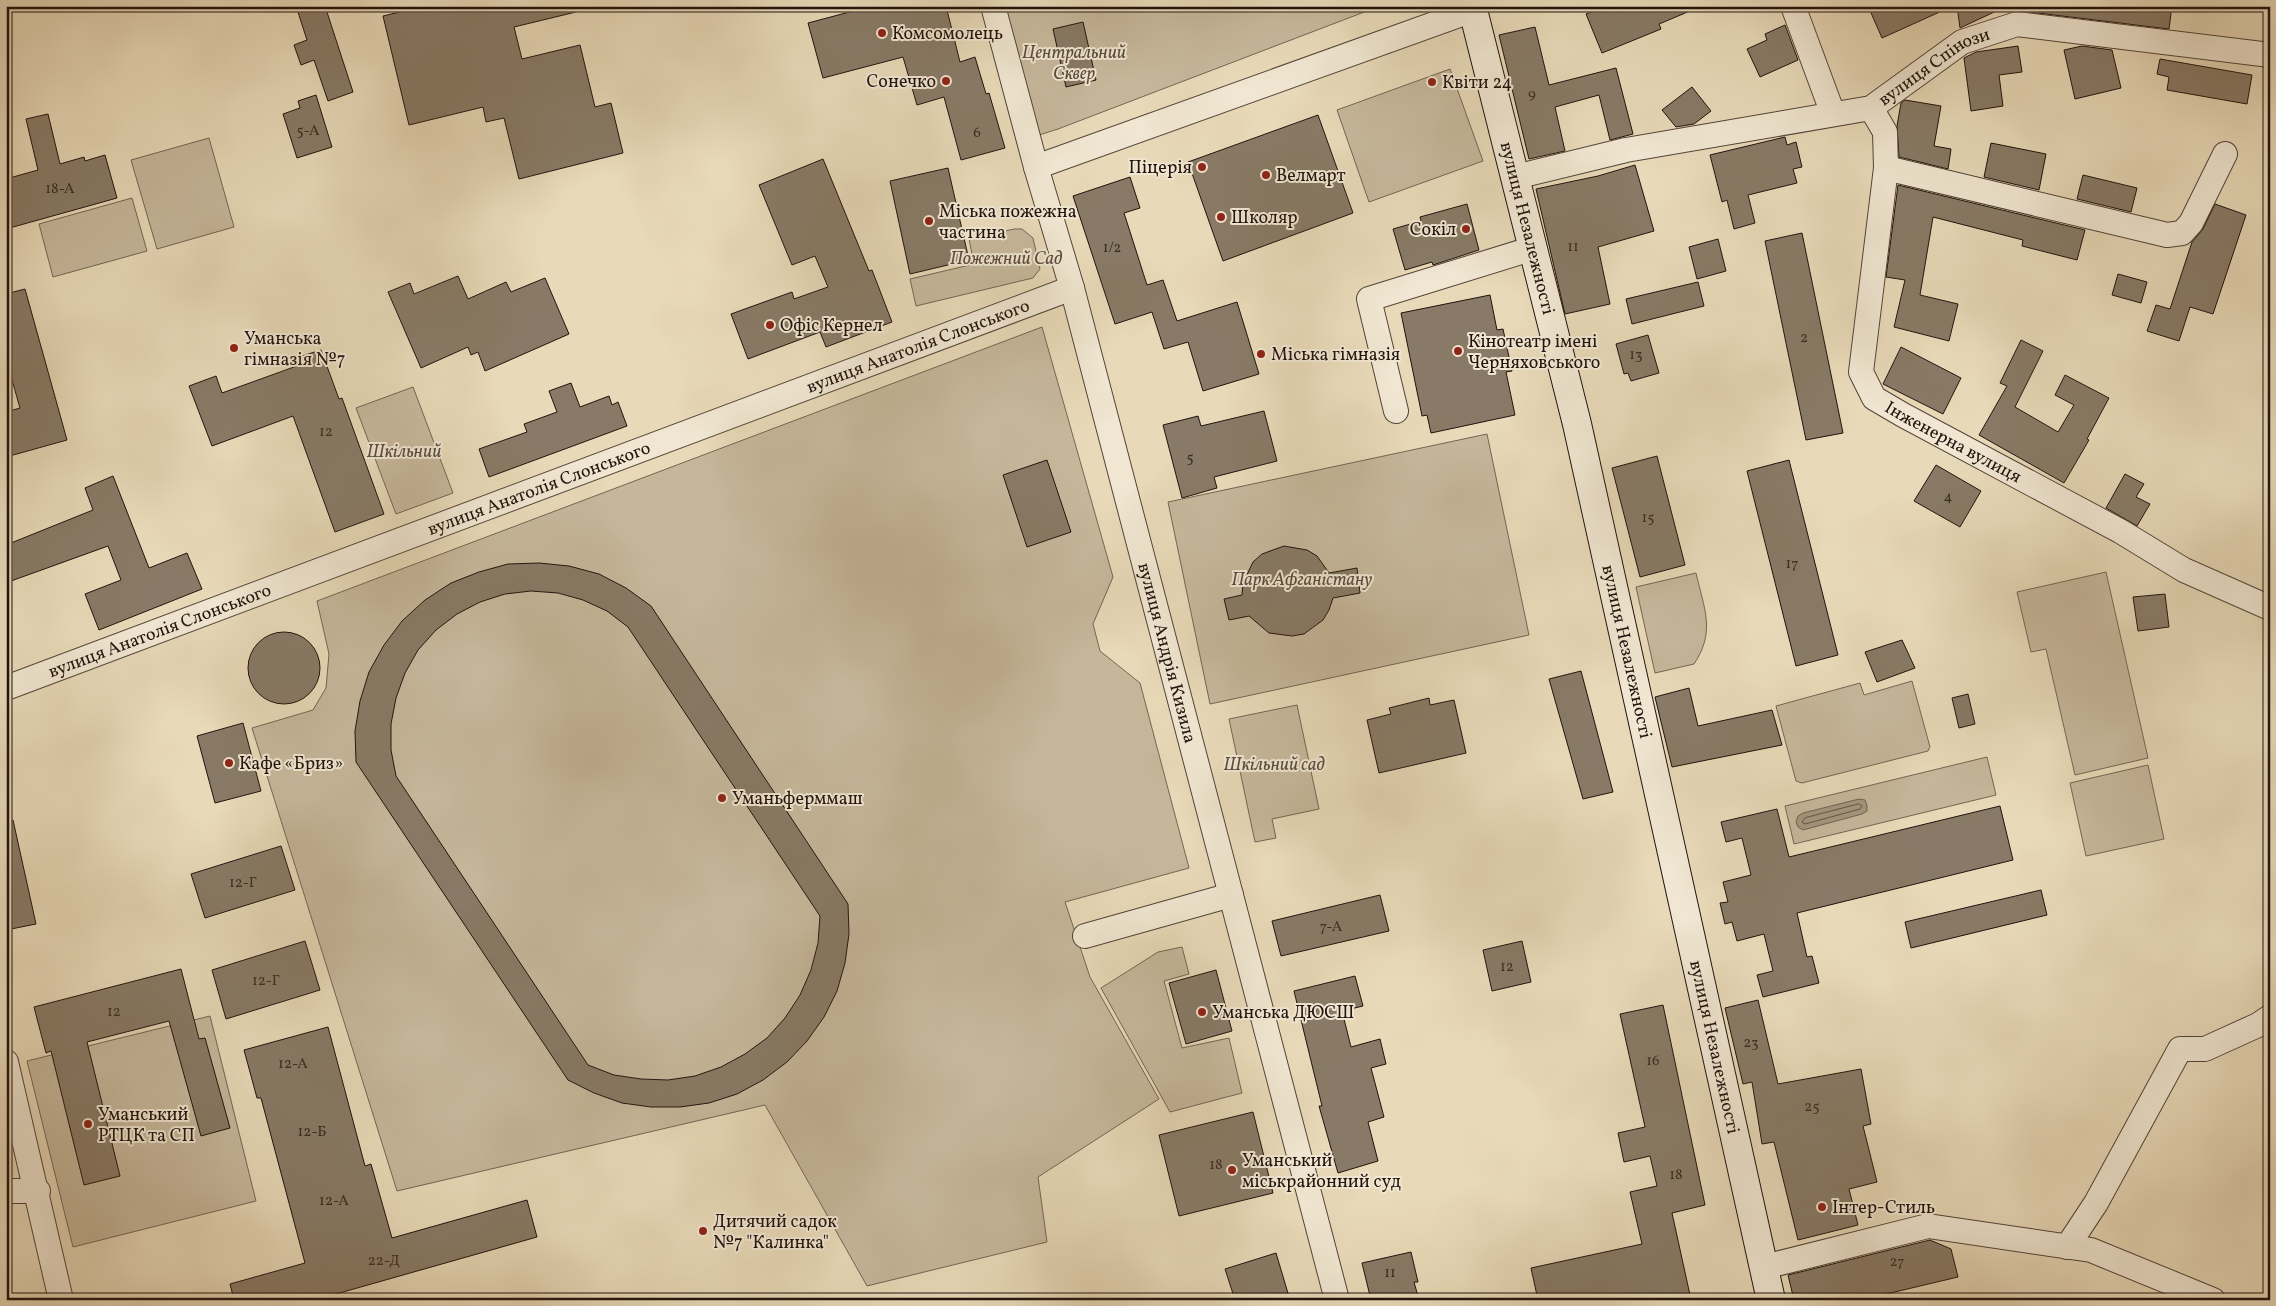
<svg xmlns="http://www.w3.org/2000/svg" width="2276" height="1306" font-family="Vollkorn,serif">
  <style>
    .green { fill: #c6b79b; stroke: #746554 }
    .water { fill: #a4967e; stroke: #706251 }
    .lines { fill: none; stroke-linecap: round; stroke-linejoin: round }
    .shore { stroke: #625446; stroke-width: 1 }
    .building { fill: #887a66; stroke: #21130e; fill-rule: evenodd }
    .minor-casing { stroke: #534438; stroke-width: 26 }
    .secondary-casing { stroke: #21130e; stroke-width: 30 }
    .minor { stroke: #f0e6d1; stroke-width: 24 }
    .secondary { stroke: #f0e6d1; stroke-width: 28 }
    .poi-dot { fill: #8f2418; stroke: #f0e6d1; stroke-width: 2 }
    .labels { text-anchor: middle; stroke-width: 4; stroke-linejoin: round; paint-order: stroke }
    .number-label { font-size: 15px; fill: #3b2d24 }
    .poi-label { font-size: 18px; fill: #21130e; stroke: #f0e6d1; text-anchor: start }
    .park-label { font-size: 18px; font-style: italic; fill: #5b4c3f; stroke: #f0e6d1 }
    .street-label { font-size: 18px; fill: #21130e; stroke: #f0e6d1 }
  </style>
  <rect width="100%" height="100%" fill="#e8d9b8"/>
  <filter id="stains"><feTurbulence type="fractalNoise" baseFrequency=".004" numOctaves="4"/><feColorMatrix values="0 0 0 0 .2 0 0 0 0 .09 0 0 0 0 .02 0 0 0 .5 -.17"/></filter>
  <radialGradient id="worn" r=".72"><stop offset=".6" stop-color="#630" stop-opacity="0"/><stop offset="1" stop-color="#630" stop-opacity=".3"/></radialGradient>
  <g class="green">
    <path d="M1001,6H1380L1058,129L1036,136Z"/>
    <path d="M1450,69L1483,161L1369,202L1337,110Z"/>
    <path d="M209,138L234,227L157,249L131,160Z"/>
    <path d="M132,198L147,251L53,277L39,224Z"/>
    <path d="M1014,229H1022L1033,238L1040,269L1033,278L916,306L910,279L974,264L969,239Z"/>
    <path d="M1042,327L1113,577L1093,624L1100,651L1140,683L1189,868L1065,902L1090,977L1159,1099L1038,1177L1047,1242L867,1286L765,1105L397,1191L252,728L313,710L326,688L329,654L317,601Z"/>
    <path d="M413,387L453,493L396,514L356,408Z"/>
    <path d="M1487,434L1529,635L1210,704L1168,502Z"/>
    <path d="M2106,572L2148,758L2075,775L2046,649L2031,652L2017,592Z"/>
    <path d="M1696,573C1704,609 1716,631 1694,664L1655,673L1636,587Z"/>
    <path d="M1912,681L1930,747L1928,751L1802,783L1796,781L1776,706L1860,683L1864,695Z"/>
    <path d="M1297,705L1319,809L1272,819L1276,838L1255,842L1229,719Z"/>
    <path d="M1987,757L1996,795L1794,844L1785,806Z"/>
    <path d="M2148,765L2164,839L2086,856L2070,783Z"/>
    <path d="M1182,947L1189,974L1164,981L1182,1048L1229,1038L1242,1093L1170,1112L1101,988L1158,952Z"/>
    <path d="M210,1016L256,1201L73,1247L27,1061Z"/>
  </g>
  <path class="water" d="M1859,799L1865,800L1867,805V811L1862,814L1803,830L1798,827L1796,822L1798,816L1803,813Z"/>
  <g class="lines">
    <path class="shore" d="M1859,804L1862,806L1860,809L1805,824L1802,822L1805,818Z"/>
  </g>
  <g class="building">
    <path d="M296,6H325L353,92L328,101L314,60L301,65L294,45L307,40Z"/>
    <path d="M425,6H575L576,12L514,27L522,59L580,45L595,107L611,103L623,153L519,179L504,118L486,122L483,107L409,125L383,16Z"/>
    <path d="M872,6H946L960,62L975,57L986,94L989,93L1005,148L961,160L944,97L917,105L903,57L823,78L808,23Z"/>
    <path d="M1606,6H1702L1659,24L1661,29L1602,53L1586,14Z"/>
    <path d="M1868,6H1953L1882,38Z"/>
    <path d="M1957,6H2007L1960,28Z"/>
    <path d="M2021,6H2172L2169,29L2021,11Z"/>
    <path d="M1083,22L1096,80L1066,87L1053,29Z"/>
    <path d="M1785,25L1798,60L1760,77L1747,49L1767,40L1765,34Z"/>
    <path d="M1535,27L1549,85L1616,68L1633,134L1610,140L1599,95L1555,107L1565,151L1529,159L1499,35Z"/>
    <path d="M2018,46L2022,72L1999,75L2003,106L1971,111L1964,58L1976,52Z"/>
    <path d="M2082,46L2112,50L2121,88L2075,99L2064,50Z"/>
    <path d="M2160,59L2252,75L2247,104L2167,90L2169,77L2157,74Z"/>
    <path d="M1692,87L1711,111L1694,124L1676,127L1662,110Z"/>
    <path d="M316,95L332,147L297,158L283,114L300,108L298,101Z"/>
    <path d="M1905,100L1941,106L1934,146L1951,149L1948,169L1899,157L1897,126L1901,103Z"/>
    <path d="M48,114L60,164L84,157L85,161L105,155L117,198L6,229V179L38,170L26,119Z"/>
    <path d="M1318,115L1353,213L1223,261L1188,162Z"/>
    <path d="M1785,137L1787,145L1796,142L1802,167L1793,169L1797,183L1748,195L1755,223L1734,229L1727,200L1722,202L1710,155Z"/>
    <path d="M1991,143L2046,154L2039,190L1984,177Z"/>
    <path d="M823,159L869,271L872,270L892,322L826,347L820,332L748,359L731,314L792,292L794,299L828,287L815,256L792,265L759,185Z"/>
    <path d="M1635,165L1654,231L1598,247L1610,304L1565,314L1536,189L1598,176Z"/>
    <path d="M948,168L969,260L910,274L890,181Z"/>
    <path d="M2083,175L2137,188L2131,212L2077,199Z"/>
    <path d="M1130,177L1140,208L1124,213L1147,285L1163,280L1177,321L1237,302L1259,374L1203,391L1188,342L1164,349L1152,312L1115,324L1073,196Z"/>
    <path d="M1898,185L2085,230L2077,260L2022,246L2023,240L1933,217L1920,295L1958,304L1949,341L1894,327L1905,280L1886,277Z"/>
    <path d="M1467,204L1479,250L1433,265L1432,262L1405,270L1393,229L1421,221L1420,217Z"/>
    <path d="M2215,204L2246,215L2213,314L2190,307L2179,341L2147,331L2156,305L2170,309L2192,242L2203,229Z"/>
    <path d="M1802,233L1843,433L1806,440L1765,241Z"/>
    <path d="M1718,239L1726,271L1697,279L1689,247Z"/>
    <path d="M2118,274L2147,282L2141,303L2112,295Z"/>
    <path d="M458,276L468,299L506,282L511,292L545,278L569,334L485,371L478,352L471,355L468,347L421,368L388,292L410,283L414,294Z"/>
    <path d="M1698,282L1704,306L1632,324L1626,299Z"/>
    <path d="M25,289L67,440L6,457V412L20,408L6,359V294Z"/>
    <path d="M1490,295L1497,330L1503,329L1512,371L1506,372L1515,415L1431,433L1427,415L1422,416L1401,313Z"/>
    <path d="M1648,335L1659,373L1631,381L1628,373L1624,374L1616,344Z"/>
    <path d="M2021,340L2043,351L2015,407L2058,432L2074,405L2055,395L2065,375L2109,398L2087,439L2089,440L2064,483L1979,435L2007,386L2000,383Z"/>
    <path d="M1901,347L1961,378L1943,414L1883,384Z"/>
    <path d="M321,350L339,399L342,398L384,514L335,532L293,416L212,446L189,386L216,376L222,393L305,363L302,356Z"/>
    <path d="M571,383L580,407L609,396L612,405L618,402L627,426L489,477L479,449L527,432L524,424L557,412L549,391Z"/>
    <path d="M1264,411L1277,461L1214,477L1217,488L1182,498L1163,425L1198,416L1201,426Z"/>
    <path d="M1657,456L1685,565L1640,577L1612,468Z"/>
    <path d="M1047,460L1071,532L1027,547L1003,475Z"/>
    <path d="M1789,460L1838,655L1796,666L1747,471Z"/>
    <path d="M1936,465L1981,491L1960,527L1914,501Z"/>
    <path d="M2125,474L2144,484L2136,497L2150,504L2137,526L2106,508Z"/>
    <path d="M113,476L149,568L187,553L202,589L99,630L85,594L121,580L108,546L11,581L10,578L6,579V545L93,510L85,488Z"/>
    <path d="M1284,546L1307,550L1317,556L1329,573L1357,568L1360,593L1333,598L1329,610L1323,620L1304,634L1292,636L1269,633L1249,616L1229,620L1224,599L1242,595L1243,583L1253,562L1262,554Z"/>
    <path d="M539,563L569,566L599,574L626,588L651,606L848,904L849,934L845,963L837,991L824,1017L807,1041L787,1062L763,1080L737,1094L709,1103L680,1107H651L622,1103L594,1093L568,1080L356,762L355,731L360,701L369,672L384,645L402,621L425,600L451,583L479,572L508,564ZM531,591L558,593L583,600L607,611L628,627L820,916L818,943L811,970L800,995L785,1018L767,1038L745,1054L721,1067L695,1076L668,1080L641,1079L614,1075L588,1065L396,776L391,750V724L396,698L405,673L418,650L436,630L457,614L480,602L505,594Z"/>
    <path d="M2165,594L2169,627L2138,631L2133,597Z"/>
    <circle cx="284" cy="668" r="36"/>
    <path d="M1902,640L1915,668L1877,682L1865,652Z"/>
    <path d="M1581,671L1613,792L1583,799L1549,679Z"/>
    <path d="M1689,688L1698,726L1772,710L1782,745L1672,767L1655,697Z"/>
    <path d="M1968,694L1975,724L1959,728L1952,698Z"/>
    <path d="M1429,698L1430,705L1454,700L1466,753L1379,773L1367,720L1391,714L1389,708Z"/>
    <path d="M243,723L261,791L215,803L197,736Z"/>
    <path d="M2000,806L2013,860L1797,913L1807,957L1812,956L1819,983L1763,997L1757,975L1773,971L1764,934L1737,941L1732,922L1725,924L1720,903L1728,902L1723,882L1751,875L1742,838L1726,842L1721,822L1777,809L1789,857Z"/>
    <path d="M13,820L36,924L6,930V821Z"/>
    <path d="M281,846L295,890L205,918L191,874Z"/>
    <path d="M2041,890L2047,915L1911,948L1905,922Z"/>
    <path d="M1380,895L1389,931L1281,956L1272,921Z"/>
    <path d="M305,941L320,990L226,1019L212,970Z"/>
    <path d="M1522,941L1531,982L1492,991L1483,950Z"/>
    <path d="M181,969L199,1039L205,1038L230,1128L201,1136L169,1021L87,1042L120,1176L84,1185L51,1051L46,1053L34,1007Z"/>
    <path d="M1216,970L1232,1031L1186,1044L1169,983Z"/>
    <path d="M1355,976L1363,1006L1342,1011L1351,1047L1380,1039L1386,1064L1371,1068L1384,1117L1368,1122L1378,1161L1338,1173L1319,1106H1322L1294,991Z"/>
    <path d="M1758,1000L1778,1084L1861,1069L1871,1124L1863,1126L1877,1182L1849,1189L1858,1225L1798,1240L1774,1142L1762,1144L1752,1082L1743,1084L1725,1008Z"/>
    <path d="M1663,1005L1705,1205L1672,1213L1690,1295L1669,1300H1538L1531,1268L1642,1244L1630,1192L1657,1186L1650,1156L1624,1162L1618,1133L1645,1127L1620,1014Z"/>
    <path d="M328,1027L365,1166L371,1164L392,1238L527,1200L537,1237L315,1300H234L230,1284L305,1263L261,1098H257L244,1050Z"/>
    <path d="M1253,1112L1273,1193L1179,1216L1159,1135Z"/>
    <path d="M1930,1240L1951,1249L1958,1277L1861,1300H1794L1788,1275Z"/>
    <path d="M1411,1252L1418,1282H1414L1419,1300H1371L1362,1263Z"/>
    <path d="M1276,1253L1290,1300H1235L1225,1269Z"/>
  </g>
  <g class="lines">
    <defs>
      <g id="minor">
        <path id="s1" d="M993,6L1036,167L1072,288L1337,1300"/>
        <path d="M1793,6L1833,114"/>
        <path id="s2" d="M1871,108L1885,132L1886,168L1861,372L1874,398L1903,415L2120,531L2184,570L2270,608"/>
        <path d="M1036,167L1473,10"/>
        <path d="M1886,168L2167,235L2182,233L2191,223L2225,154"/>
        <path id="s3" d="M1515,177L1626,150L1871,108L1962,42L2017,24L2270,55"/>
        <path d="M1396,411L1369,299L1534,248"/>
        <path id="s4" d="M6,688L1072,288"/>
        <path d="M1085,936L1231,895"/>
        <path d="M6,1062L61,1300"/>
        <path d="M6,1191H38"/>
        <path d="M2067,1247L2096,1203L2180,1049H2205L2258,1025L2270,1017"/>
        <path d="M1764,1267L1928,1226L2091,1250L2213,1300"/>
      </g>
      <g id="secondary">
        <path id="s5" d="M1472,6L1577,424L1771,1300"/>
      </g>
    </defs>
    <use href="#minor" class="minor-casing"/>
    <use href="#secondary" class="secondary-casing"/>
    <use href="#minor" class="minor"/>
    <use href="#secondary" class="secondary"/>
  </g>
  <g class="poi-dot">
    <circle cx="882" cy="33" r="5"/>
    <circle cx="946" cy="81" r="5"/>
    <circle cx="1432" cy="82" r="5"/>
    <circle cx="1202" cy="167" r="5"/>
    <circle cx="1266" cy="175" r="5"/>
    <circle cx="1221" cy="217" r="5"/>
    <circle cx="929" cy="221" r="5"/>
    <circle cx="1466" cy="229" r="5"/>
    <circle cx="770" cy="325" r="5"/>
    <circle cx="234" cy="348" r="5"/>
    <circle cx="1458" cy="351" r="5"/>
    <circle cx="1261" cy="354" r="5"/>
    <circle cx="229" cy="763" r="5"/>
    <circle cx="722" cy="798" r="5"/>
    <circle cx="1202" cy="1012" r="5"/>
    <circle cx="88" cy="1124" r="5"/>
    <circle cx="1232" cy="1170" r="5"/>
    <circle cx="1822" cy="1207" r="5"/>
    <circle cx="703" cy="1231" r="5"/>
  </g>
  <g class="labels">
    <g class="number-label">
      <text x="1532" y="98">9</text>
      <text x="308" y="135">5-А</text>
      <text x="977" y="137">6</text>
      <text x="60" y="193">18-А</text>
      <text x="1573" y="251">11</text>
      <text x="1112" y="252">1/2</text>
      <text x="1804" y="342">2</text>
      <text x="1636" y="359">13</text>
      <text x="326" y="436">12</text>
      <text x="1190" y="462">5</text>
      <text x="1948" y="501">4</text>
      <text x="1648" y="522">15</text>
      <text x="1792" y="568">17</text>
      <text x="243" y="887">12-Г</text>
      <text x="1331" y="931">7-А</text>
      <text x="1507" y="971">12</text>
      <text x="266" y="985">12-Г</text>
      <text x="114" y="1016">12</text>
      <text x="1751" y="1047">23</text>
      <text x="1653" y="1065">16</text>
      <text x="293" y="1068">12-А</text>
      <text x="1812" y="1111">25</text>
      <text x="312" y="1136">12-Б</text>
      <text x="1216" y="1169">18</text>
      <text x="1676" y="1179">18</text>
      <text x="334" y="1205">12-А</text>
      <text x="384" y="1265">22-Д</text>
      <text x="1897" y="1266">27</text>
      <text x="1390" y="1277">11</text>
    </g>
    <g class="poi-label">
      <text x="892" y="39">Комсомолець</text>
      <text x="936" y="87" text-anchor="end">Сонечко</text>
      <text x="1442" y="88">Квіти 24</text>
      <text x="1192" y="173" text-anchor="end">Піцерія</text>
      <text x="1276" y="181">Велмарт</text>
      <text x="939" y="217">Міська пожежна<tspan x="939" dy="21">частина</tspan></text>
      <text x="1231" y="223">Школяр</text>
      <text x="1456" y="235" text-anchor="end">Сокіл</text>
      <text x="780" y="331">Офіс Кернел</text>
      <text x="244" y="344">Уманська<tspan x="244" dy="21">гімназія №7</tspan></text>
      <text x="1468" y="347">Кінотеатр імені<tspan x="1468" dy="21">Черняховського</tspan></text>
      <text x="1271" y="360">Міська гімназія</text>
      <text x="239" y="769">Кафе «Бриз»</text>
      <text x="732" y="804">Уманьферммаш</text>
      <text x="1212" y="1018">Уманська ДЮСШ</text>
      <text x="98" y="1120">Уманський<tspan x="98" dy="21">РТЦК та СП</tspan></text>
      <text x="1242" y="1166">Уманський<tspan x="1242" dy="21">міськрайонний суд</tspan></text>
      <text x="1832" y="1213">Інтер-Стиль</text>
      <text x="713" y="1227">Дитячий садок<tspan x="713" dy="21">№7 "Калинка"</tspan></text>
    </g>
    <g class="park-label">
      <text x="1074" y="58">Центральний<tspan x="1074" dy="21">Сквер</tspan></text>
      <text x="1006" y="264">Пожежний Сад</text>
      <text x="404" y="457">Шкільний</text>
      <text x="1302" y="585">Парк Афганістану</text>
      <text x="1274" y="770">Шкільний сад</text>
    </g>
    <g class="street-label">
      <text dy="6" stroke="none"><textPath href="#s3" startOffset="439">вулиця Спінози</textPath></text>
      <text dy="6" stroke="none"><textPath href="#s5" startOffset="229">вулиця Незалежності</textPath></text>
      <text dy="6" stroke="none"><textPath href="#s4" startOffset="974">вулиця Анатолія Слонського</textPath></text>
      <text dy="6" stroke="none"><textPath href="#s2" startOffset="389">Інженерна вулиця</textPath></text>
      <text dy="6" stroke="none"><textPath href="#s4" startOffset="569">вулиця Анатолія Слонського</textPath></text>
      <text dy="6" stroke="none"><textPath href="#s4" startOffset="164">вулиця Анатолія Слонського</textPath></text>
      <text dy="6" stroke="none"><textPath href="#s1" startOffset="670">вулиця Андрія Кизила</textPath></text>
      <text dy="6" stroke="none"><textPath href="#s5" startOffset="664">вулиця Незалежності</textPath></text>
      <text dy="6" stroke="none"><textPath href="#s5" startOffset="1069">вулиця Незалежності</textPath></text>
    </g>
  </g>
  <rect width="2276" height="1306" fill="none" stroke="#e8d9b8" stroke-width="25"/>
  <rect x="8" y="8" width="2261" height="1291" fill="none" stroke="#21130e" stroke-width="2.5"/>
  <rect x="12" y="12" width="2251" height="1281" fill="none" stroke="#21130e"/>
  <rect width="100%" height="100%" filter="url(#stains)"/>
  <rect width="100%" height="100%" fill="url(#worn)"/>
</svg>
